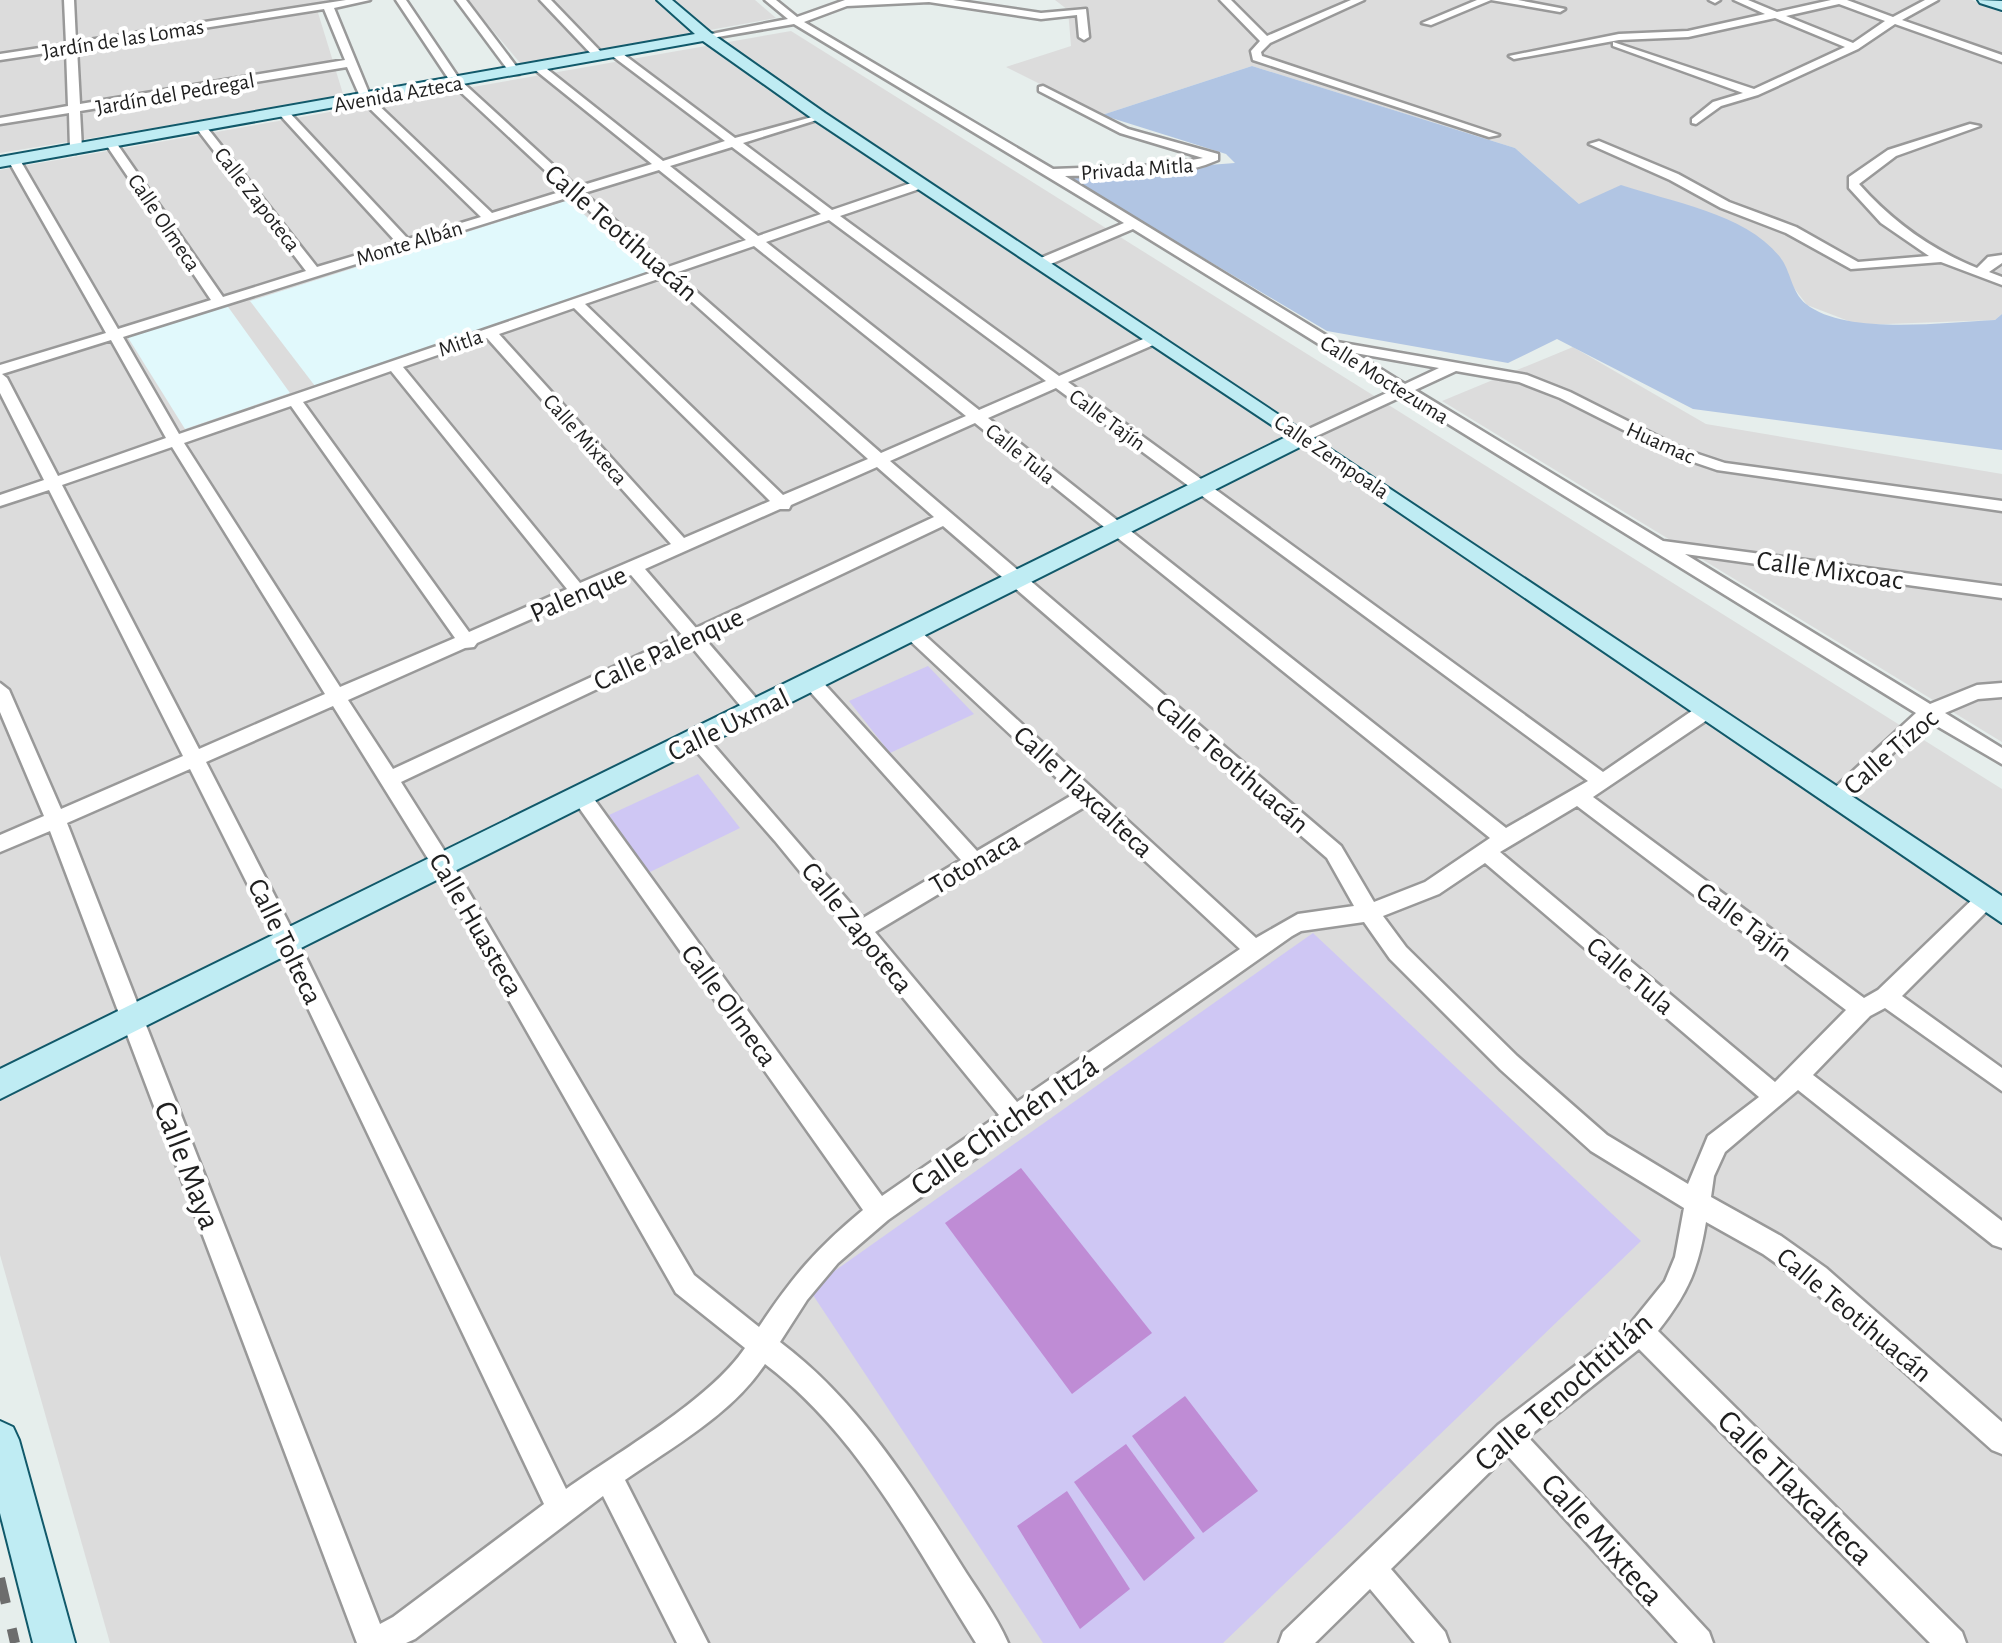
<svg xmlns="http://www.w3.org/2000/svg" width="2002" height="1643" font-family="'Alegreya Sans',sans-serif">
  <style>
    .residential { fill: #dcdcdc }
    .education { fill: #e1f9fc }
    .grass { fill: #b1c5e3 }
    .park { fill: #cfc7f4 }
    .pitch { fill: #bf8cd5 }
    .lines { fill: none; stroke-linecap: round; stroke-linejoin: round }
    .street-casing { stroke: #999; stroke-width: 5 }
    .secondary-casing { stroke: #11596a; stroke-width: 4 }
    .street { fill: #fff; fill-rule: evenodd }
    .secondary { fill: #bfecf3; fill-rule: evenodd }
    .rail { stroke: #6d6d6d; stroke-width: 10; stroke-dasharray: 26 26; stroke-linecap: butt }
    .labels { text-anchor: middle; stroke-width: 8; stroke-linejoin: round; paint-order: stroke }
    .far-street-label { font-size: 22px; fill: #1f1f1f; stroke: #fff }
    .street-label { font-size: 28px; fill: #1f1f1f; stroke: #fff }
    .near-street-label { font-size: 32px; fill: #1f1f1f; stroke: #fff }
  </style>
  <rect width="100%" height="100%" fill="#e6eeec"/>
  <g class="residential">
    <path d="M0,0H334L315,3L344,97L0,153Z"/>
    <path d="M467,0H755L776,18L521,64Z"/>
    <path d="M1055,0H1972L2002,13V314L1995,320L1859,325L1807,305L1791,284L1781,258L1579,204L1515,148L1252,66L1102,115L1006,67L1071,46L1068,10Z"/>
    <path d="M791,31L2002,789V1643H110L0,1255V170Z"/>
    <path d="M1573,347L1706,424L2002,474V742L1442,401Z"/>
  </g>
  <g class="education">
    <path d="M568,200L648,272L315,386L250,301Z"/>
    <path d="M226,304L290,393L185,429L127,336Z"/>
  </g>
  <path class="grass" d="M1252,66L1515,148L1579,204L1621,185C1671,202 1745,213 1780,257C1791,271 1791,292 1806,304C1846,336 1945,322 1995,320L2002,314V450L1693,409L1557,339L1508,363L1327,331L1065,176L1235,163L1226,154L1102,115Z"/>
  <g class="park">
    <path d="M928,666L974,714L890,753L849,701Z"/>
    <path d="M698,774L740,828L648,873L609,815Z"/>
    <path d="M1313,933L1641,1241L1223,1643H1043L809,1289Z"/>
  </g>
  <g class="pitch">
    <path d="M1021,1168L1152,1333L1072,1394L945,1223Z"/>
    <path d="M1185,1396L1258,1491L1203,1533L1132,1436Z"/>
    <path d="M1126,1444L1195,1538L1144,1581L1074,1482Z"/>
    <path d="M1067,1491L1130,1589L1080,1629L1017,1526Z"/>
  </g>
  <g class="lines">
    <defs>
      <g id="street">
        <path d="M64,0H74L76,42L346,0H370L334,8L371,98L492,213L566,190L452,84L396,0H406L460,80L577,187L652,164L534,69V65H542L663,161L725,141L611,55V51H619L735,138L823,114V118L743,143L832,210L917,181H925V187L840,216L1059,376L1150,336H1160V342L1068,382L1603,772L1699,706H1713L1715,711L1713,716L1593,797L1864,998L1878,990L1978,894H1992L1995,900L1992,906L1902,996L2002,1068V1091L1885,1008L1870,1016L1813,1075L2002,1221V1248L1993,1245L1798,1090L1725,1152L1714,1176L1711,1197L1781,1236L1826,1268L2002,1422V1454L1992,1450L1808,1286L1763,1254L1706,1222C1698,1270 1688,1293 1658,1331L1962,1632L1966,1643H1930L1639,1349L1528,1437L1709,1632L1713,1643H1678L1507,1455L1391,1569L1445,1632L1449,1643H1415L1370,1589L1315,1643H1279L1283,1632L1498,1425L1631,1323L1665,1281L1675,1257L1684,1208L1591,1151L1501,1070L1390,959L1364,922L1301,931L1292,936L888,1220L838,1263L807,1300L780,1342C857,1400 909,1482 960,1563C976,1589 996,1615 1008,1643H976C914,1545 859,1435 765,1364C732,1414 674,1446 625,1480L708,1643H677L603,1496L415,1639L406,1643H357L50,831L0,852V835L44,816L0,712V683L9,690L61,809L183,756L49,490L0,506V495L44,480L0,393V365L106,333L8,160L14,156L20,160L118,329L211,300L105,143L107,141H115L223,297L306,271L197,129V125H205L317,267L397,243L280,115V111H288L408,239L481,217L362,101L347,67L80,111L82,149L76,153L70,149L69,113L0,124V118L68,106L66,50L0,60V54L66,44ZM324,9L345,60L80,104L77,48ZM732,147L821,214L758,236L670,166ZM659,170L746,240L668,267L584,193ZM573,196L656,271L179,434L123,337ZM829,220L1046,381L979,410L766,242ZM754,246L966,416L881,453L675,273ZM664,277L868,459L783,495L585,304ZM574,308L770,501L684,538L499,334ZM487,338L671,544L580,583L403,367ZM111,340L166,438L58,476L7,378L2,374ZM391,371L567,589L469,632L303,402ZM1056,388L1588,781L1506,828L988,418ZM291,406L455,638L340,687L184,443ZM975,423L1490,838L1425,882L1374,902L1341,846L890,461ZM172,447L325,694L199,749L62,485ZM877,467L934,517L696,628L645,569L780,509H789L791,505ZM943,526L1327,858L1354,906L1298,914L1256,938L918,629H906L903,633L906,637L1074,794L977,851L818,677H806L803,682L806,687L961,860L863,918L704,734H690L687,739L690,744L775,841L999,1115L882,1196L589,792H575L572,797L575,802L863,1210C816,1249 793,1276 759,1327L694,1275L449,858L401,782L690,645L748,715H762L764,710L762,705L705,639ZM631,575L682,635L393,769L348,700L465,648L474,647L477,643ZM333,706L435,870L676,1293L745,1348C710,1400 618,1452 566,1489L299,943L206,762ZM190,769L278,945L544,1504L393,1617L380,1624L67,823ZM1086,806L1240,949L1017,1102L875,932ZM1577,806L1846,1010L1775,1082L1500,852ZM1485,863L1759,1097L1708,1136L1688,1184L1607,1135L1517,1056L1406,947L1383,916L1439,894Z"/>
        <path d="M456,0H466L519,70V74H511Z"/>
        <path d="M540,0H551L603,54V58H595Z"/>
        <path d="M765,0H776L797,17L845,0H953L1041,13L1086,9L1089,37L1084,40L1079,37L1077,15L1041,19L929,2L847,6L804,22L1053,169L1163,165L1203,158L1120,133L1039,91V87L1043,86L1128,129L1218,154V160C1173,180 1113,175 1065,176L1337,342L1527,375L1570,392L1683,449L1725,463L2002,501V511L1717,470L1673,455L1560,398L1519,382L1456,371L1415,390L1663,541L2002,586V598L1685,554L1930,704L1977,685L2002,683V697L1978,699L1945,713L2002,748V764L1930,722L1897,749L1842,804H1828L1825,799L1828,794L1916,713L1403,396L1308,440H1298V434L1393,390L1133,229L1046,266H1036V260L1124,223L794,24L706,39L701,36L788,19ZM1355,353L1439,368L1405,384Z"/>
        <path d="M1220,0H1231L1267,36L1351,0H1364L1270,43L1261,52L1262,56L1499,135L1489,137L1253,60L1251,51L1260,41Z"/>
        <path d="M1477,0H1518L1565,9L1560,12L1491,0L1431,25L1422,23Z"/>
        <path d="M1709,0H1720L1715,3Z"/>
        <path d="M1734,0H1748L1777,12L1831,0H1847L1893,17L1925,0H1938L1902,20L2002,55V62L1895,24L1858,49L1758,95L1721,106L1696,124L1692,123V119L1713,102L1743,93L1613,46V42L1754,89L1845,47L1775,18L1688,37L1619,40L1514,59L1509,56L1619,34L1688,31L1765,14ZM1839,4L1885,21L1853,43L1786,16Z"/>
        <path d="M1970,124L1980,126L1896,156L1859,184C1893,222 1930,249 1977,268L1988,257L2002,255V263L1989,272L2002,277V285L1941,262L1851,269L1786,233L1721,208L1670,180L1589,144L1599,141L1678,174L1729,202L1796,227L1858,262L1929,256L1881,223L1849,188V177L1888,150Z"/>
      </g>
      <g id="secondary">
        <path d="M657,0H672L711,33L825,113L2002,896V923L1302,446L0,1099V1069L1288,436L813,119L703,41L0,167V157L695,34Z"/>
        <path d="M1978,0L2002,1V10L1980,3Z"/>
        <path d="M0,1421L13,1427L19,1440L75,1643H33L0,1513Z"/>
      </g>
    </defs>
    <use href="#street" class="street-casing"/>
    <use href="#secondary" class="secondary-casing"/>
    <use href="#street" class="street"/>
    <use href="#secondary" class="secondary"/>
    <path class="rail" d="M0,1578L15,1643"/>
  </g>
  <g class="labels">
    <g class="far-street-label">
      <text transform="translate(123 38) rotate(-9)" y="8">Jardín de las Lomas</text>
      <text transform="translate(175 93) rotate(-10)" y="8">Jardín del Pedregal</text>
      <text transform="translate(398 93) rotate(-10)" y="8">Avenida Azteca</text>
      <text transform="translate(1137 168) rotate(-4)" y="8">Privada Mitla</text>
      <text transform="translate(258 199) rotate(52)" y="8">Calle Zapoteca</text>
      <text transform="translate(165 222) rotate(56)" y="8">Calle Olmeca</text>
      <text transform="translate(409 242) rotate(-17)" y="8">Monte Albán</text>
      <text transform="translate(460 342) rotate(-19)" y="8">Mitla</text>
      <text transform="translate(1385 379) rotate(32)" y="8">Calle Moctezuma</text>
      <text transform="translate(1108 419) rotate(36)" y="8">Calle Tajín</text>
      <text transform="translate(586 439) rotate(48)" y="8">Calle Mixteca</text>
      <text transform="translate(1661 442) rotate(24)" y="8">Huamac</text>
      <text transform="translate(1021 453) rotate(39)" y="8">Calle Tula</text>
      <text transform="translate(1332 456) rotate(34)" y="8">Calle Zempoala</text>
    </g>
    <g class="street-label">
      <text transform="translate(622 232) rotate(41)" y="10">Calle Teotihuacán</text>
      <text transform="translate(1830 569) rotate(8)" y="10">Calle Mixcoac</text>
      <text transform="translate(578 593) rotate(-24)" y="10">Palenque</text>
      <text transform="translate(668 648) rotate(-25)" y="10">Calle Palenque</text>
      <text transform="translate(728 724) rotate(-26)" y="10">Calle Uxmal</text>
      <text transform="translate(1890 751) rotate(-41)" y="10">Calle Tízoc</text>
      <text transform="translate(1233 764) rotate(41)" y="10">Calle Teotihuacán</text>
      <text transform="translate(1084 791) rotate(43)" y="10">Calle Tlaxcalteca</text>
      <text transform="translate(974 862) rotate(-30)" y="10">Totonaca</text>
      <text transform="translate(1745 921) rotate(37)" y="10">Calle Tajín</text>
      <text transform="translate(477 924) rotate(60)" y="10">Calle Huasteca</text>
      <text transform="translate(858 927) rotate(51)" y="10">Calle Zapoteca</text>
      <text transform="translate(286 941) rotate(64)" y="10">Calle Tolteca</text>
      <text transform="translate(1631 975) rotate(40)" y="10">Calle Tula</text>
      <text transform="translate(730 1005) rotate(54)" y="10">Calle Olmeca</text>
      <text transform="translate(1855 1314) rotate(40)" y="10">Calle Teotihuacán</text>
    </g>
    <g class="near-street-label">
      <text transform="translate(1004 1125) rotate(-35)" y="11">Calle Chichén Itzá</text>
      <text transform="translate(188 1165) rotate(69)" y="11">Calle Maya</text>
      <text transform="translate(1563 1391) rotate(-41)" y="11">Calle Tenochtitlán</text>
      <text transform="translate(1796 1487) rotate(45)" y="11">Calle Tlaxcalteca</text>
      <text transform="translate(1603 1539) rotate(48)" y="11">Calle Mixteca</text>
    </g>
  </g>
</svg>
